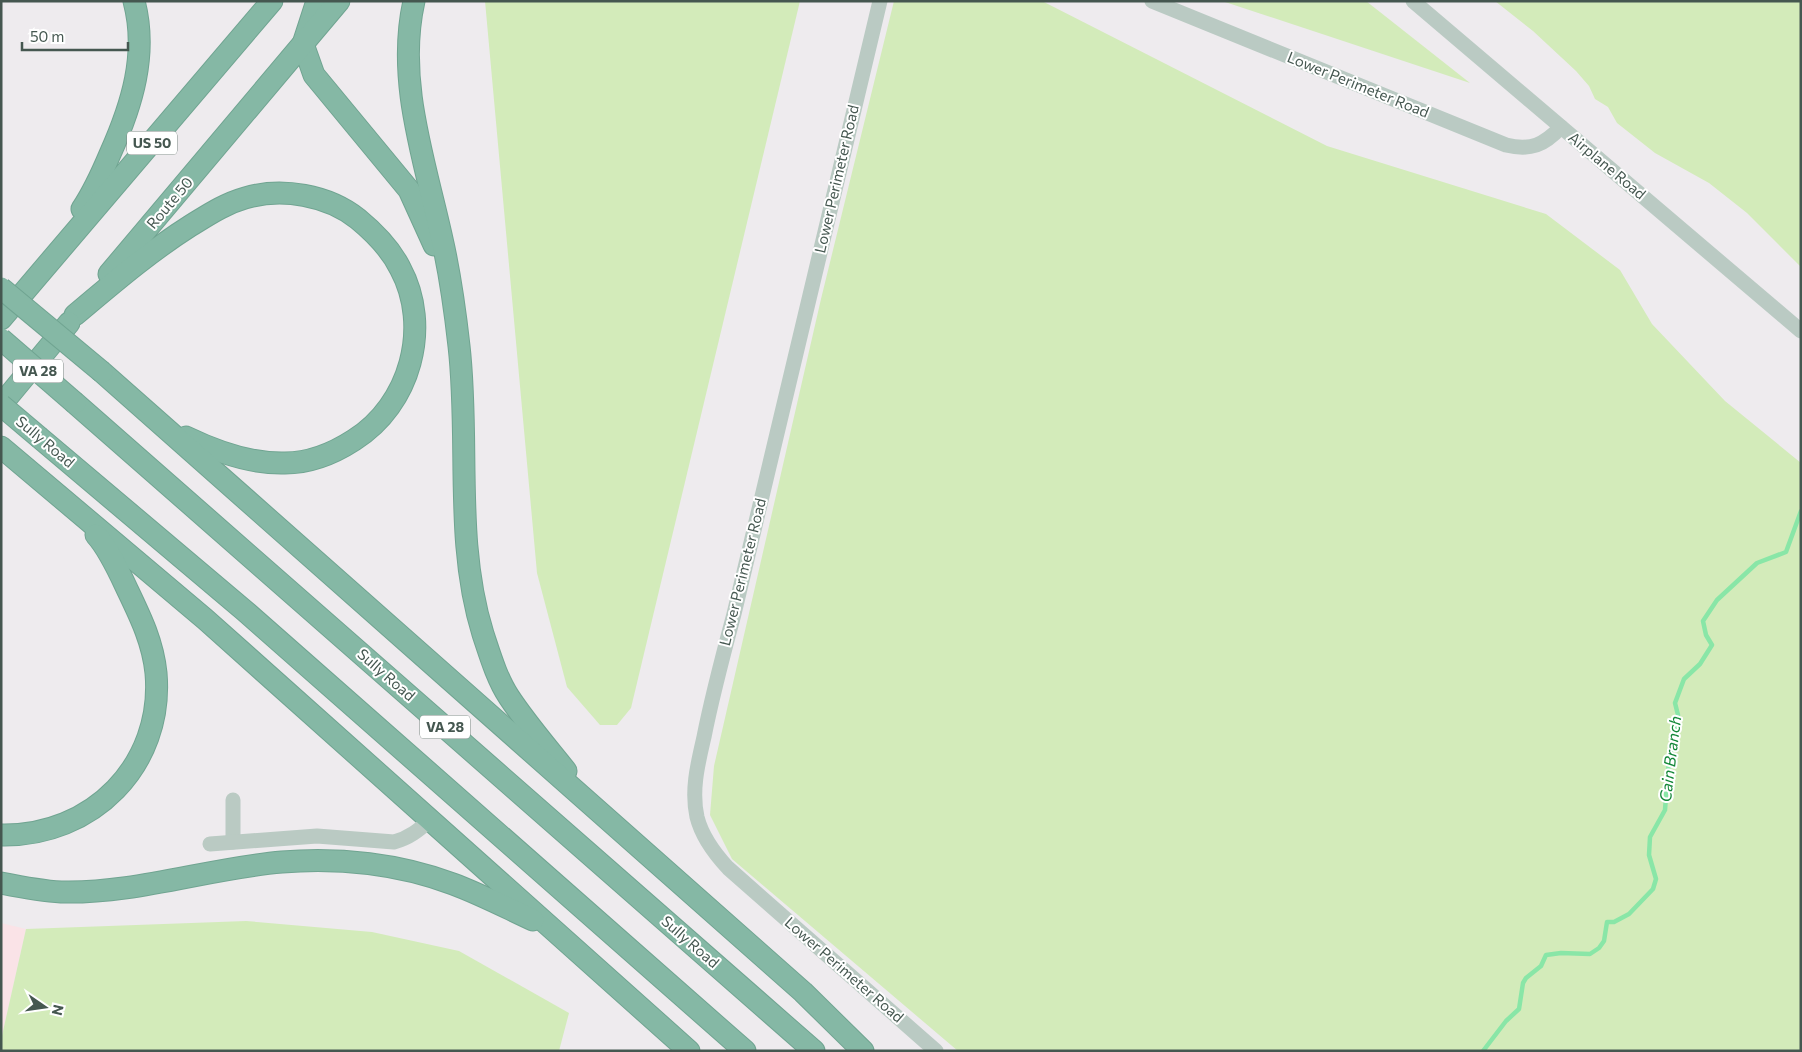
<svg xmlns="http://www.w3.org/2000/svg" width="1802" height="1052" font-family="Commissioner,sans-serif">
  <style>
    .commercial { fill: #fae3e7 }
    .green { fill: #d3ebba }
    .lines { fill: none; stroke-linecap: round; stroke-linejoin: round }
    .stream { stroke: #89e6a7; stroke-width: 4.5 }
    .highway-casing { stroke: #70a491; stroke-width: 23 }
    .minor { stroke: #bacac3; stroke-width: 15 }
    .highway { stroke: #85b8a5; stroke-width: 21 }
    .highway-bridge-casing { stroke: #70a491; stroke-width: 23; stroke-linecap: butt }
    .highway-bridge { stroke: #85b8a5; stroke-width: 21 }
    .labels { text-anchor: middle; stroke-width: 4; stroke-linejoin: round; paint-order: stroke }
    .shield { fill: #fff; stroke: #7d8984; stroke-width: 1 }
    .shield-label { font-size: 14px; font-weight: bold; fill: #455750 }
    .street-label { font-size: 15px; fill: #455750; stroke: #fff }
    .water-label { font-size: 16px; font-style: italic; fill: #138738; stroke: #fff }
  </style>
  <rect width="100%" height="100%" fill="#eeebee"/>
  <path class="commercial" d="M1,923L26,929L1,1040Z"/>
  <g class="green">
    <path d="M485,1H800L631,708L617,725H600L567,687L537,573Z"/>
    <path d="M894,1H1042L1327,146L1546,214L1620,270L1652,324L1725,401L1801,463V1051H958L732,859L710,815L714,766L821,299Z"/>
    <path d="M1222,1H1366L1470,83Z"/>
    <path d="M1495,1H1801V267L1747,213L1709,183L1655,153L1617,123L1608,107L1595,99L1589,86L1576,71L1533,31Z"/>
    <path d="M246,921L372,932L459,951L569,1013L559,1051H1V1040L26,929Z"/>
  </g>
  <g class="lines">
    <path class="stream" d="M1483,1051L1506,1021L1519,1009L1523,983L1526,978L1541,966L1546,955L1561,953L1590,954L1599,948L1604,941L1607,922H1614L1629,914L1653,889L1656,879L1649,855L1650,837L1665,810L1668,770L1678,715L1675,703L1684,679L1700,664L1712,645L1706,635L1703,621L1717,600L1757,563L1786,552L1801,511"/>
    <defs>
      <g id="highway">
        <path d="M317,1L303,44L314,75L409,190L434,245"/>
        <path d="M414,1C396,81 425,161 442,239C450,274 455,310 459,346C470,442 454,541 483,634C490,655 497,679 509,697C526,723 547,747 566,771"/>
        <path d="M82,209C94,191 102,173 110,154C132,105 148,54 134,1"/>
        <path d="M109,274L339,1"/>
        <path d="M75,315C112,284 149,252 190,226C208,215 224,204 245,198C282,187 328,195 358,219C375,233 390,248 400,268C432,327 410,405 354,440C334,453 310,463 285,463C251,464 217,452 186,437"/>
        <path d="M1,319L272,1"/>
        <path d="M102,372L803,992L863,1051"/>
        <path d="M75,403L814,1051"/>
        <path d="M1,405L69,323"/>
        <path d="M40,438L245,611L745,1051"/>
        <path d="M1,447L205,619L689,1051"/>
        <path d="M1,835C92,837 164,765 156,673C153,643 141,618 128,591C120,574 109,549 96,535"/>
        <path d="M1,883C21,887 41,891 61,892C135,894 209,868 282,862C339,857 400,864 453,884C480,894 507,908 533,920"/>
      </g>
    </defs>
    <use href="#highway" class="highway-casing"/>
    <g class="minor">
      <path d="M880,1L734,614C723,655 712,696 704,737C698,763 691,790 697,817C702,837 714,853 728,868L936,1051"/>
      <path d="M1152,1L1506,145C1531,151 1544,145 1561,127"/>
      <path d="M1413,1L1801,331"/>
      <path d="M233,842V800"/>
      <path d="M210,844L317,836L394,842C409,838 419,830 430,820"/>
    </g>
    <use href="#highway" class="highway"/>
    <defs>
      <g id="highway-bridge">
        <path d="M1,288L102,372"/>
        <path d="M1,339L75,403"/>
        <path d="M1,405L40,438"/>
      </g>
    </defs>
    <use href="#highway-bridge" class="highway-bridge-casing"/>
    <use href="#highway-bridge" class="highway-bridge"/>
  </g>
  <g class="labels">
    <g class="shield">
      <rect x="127" y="131.5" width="50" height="23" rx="4"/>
      <rect x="13" y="359.5" width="50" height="23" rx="4"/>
      <rect x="420" y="715.5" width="50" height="23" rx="4"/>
    </g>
    <g class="shield-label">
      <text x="152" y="148">US 50</text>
      <text x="38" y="376">VA 28</text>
      <text x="445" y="732">VA 28</text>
    </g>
    <g class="street-label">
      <text transform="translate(1358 85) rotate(22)" y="5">Lower Perimeter Road</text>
      <text transform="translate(1607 166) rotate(40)" y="5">Airplane Road</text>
      <text transform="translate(837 179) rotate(-77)" y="5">Lower Perimeter Road</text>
      <text transform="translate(170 203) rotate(-50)" y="5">Route 50</text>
      <text transform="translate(45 442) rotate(40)" y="5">Sully Road</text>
      <text transform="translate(743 572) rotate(-76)" y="5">Lower Perimeter Road</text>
      <text transform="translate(386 675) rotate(41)" y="5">Sully Road</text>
      <text transform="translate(690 942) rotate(41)" y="5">Sully Road</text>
      <text transform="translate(844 970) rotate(41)" y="5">Lower Perimeter Road</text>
    </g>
    <g class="water-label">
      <text transform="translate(1670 759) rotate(-83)" y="6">Cain Branch</text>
    </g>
  </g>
  <rect width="1802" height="1052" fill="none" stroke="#455750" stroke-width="5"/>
  <g transform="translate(45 1007) rotate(103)" stroke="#ffffff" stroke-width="4" paint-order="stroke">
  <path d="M0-4L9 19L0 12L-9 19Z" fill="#455750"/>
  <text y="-8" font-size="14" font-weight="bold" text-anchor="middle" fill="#455750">N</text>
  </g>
  <path d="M22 42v8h106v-8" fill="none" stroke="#455750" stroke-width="2.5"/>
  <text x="30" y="42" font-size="15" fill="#455750" stroke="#ffffff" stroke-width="4" paint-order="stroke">50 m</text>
</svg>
